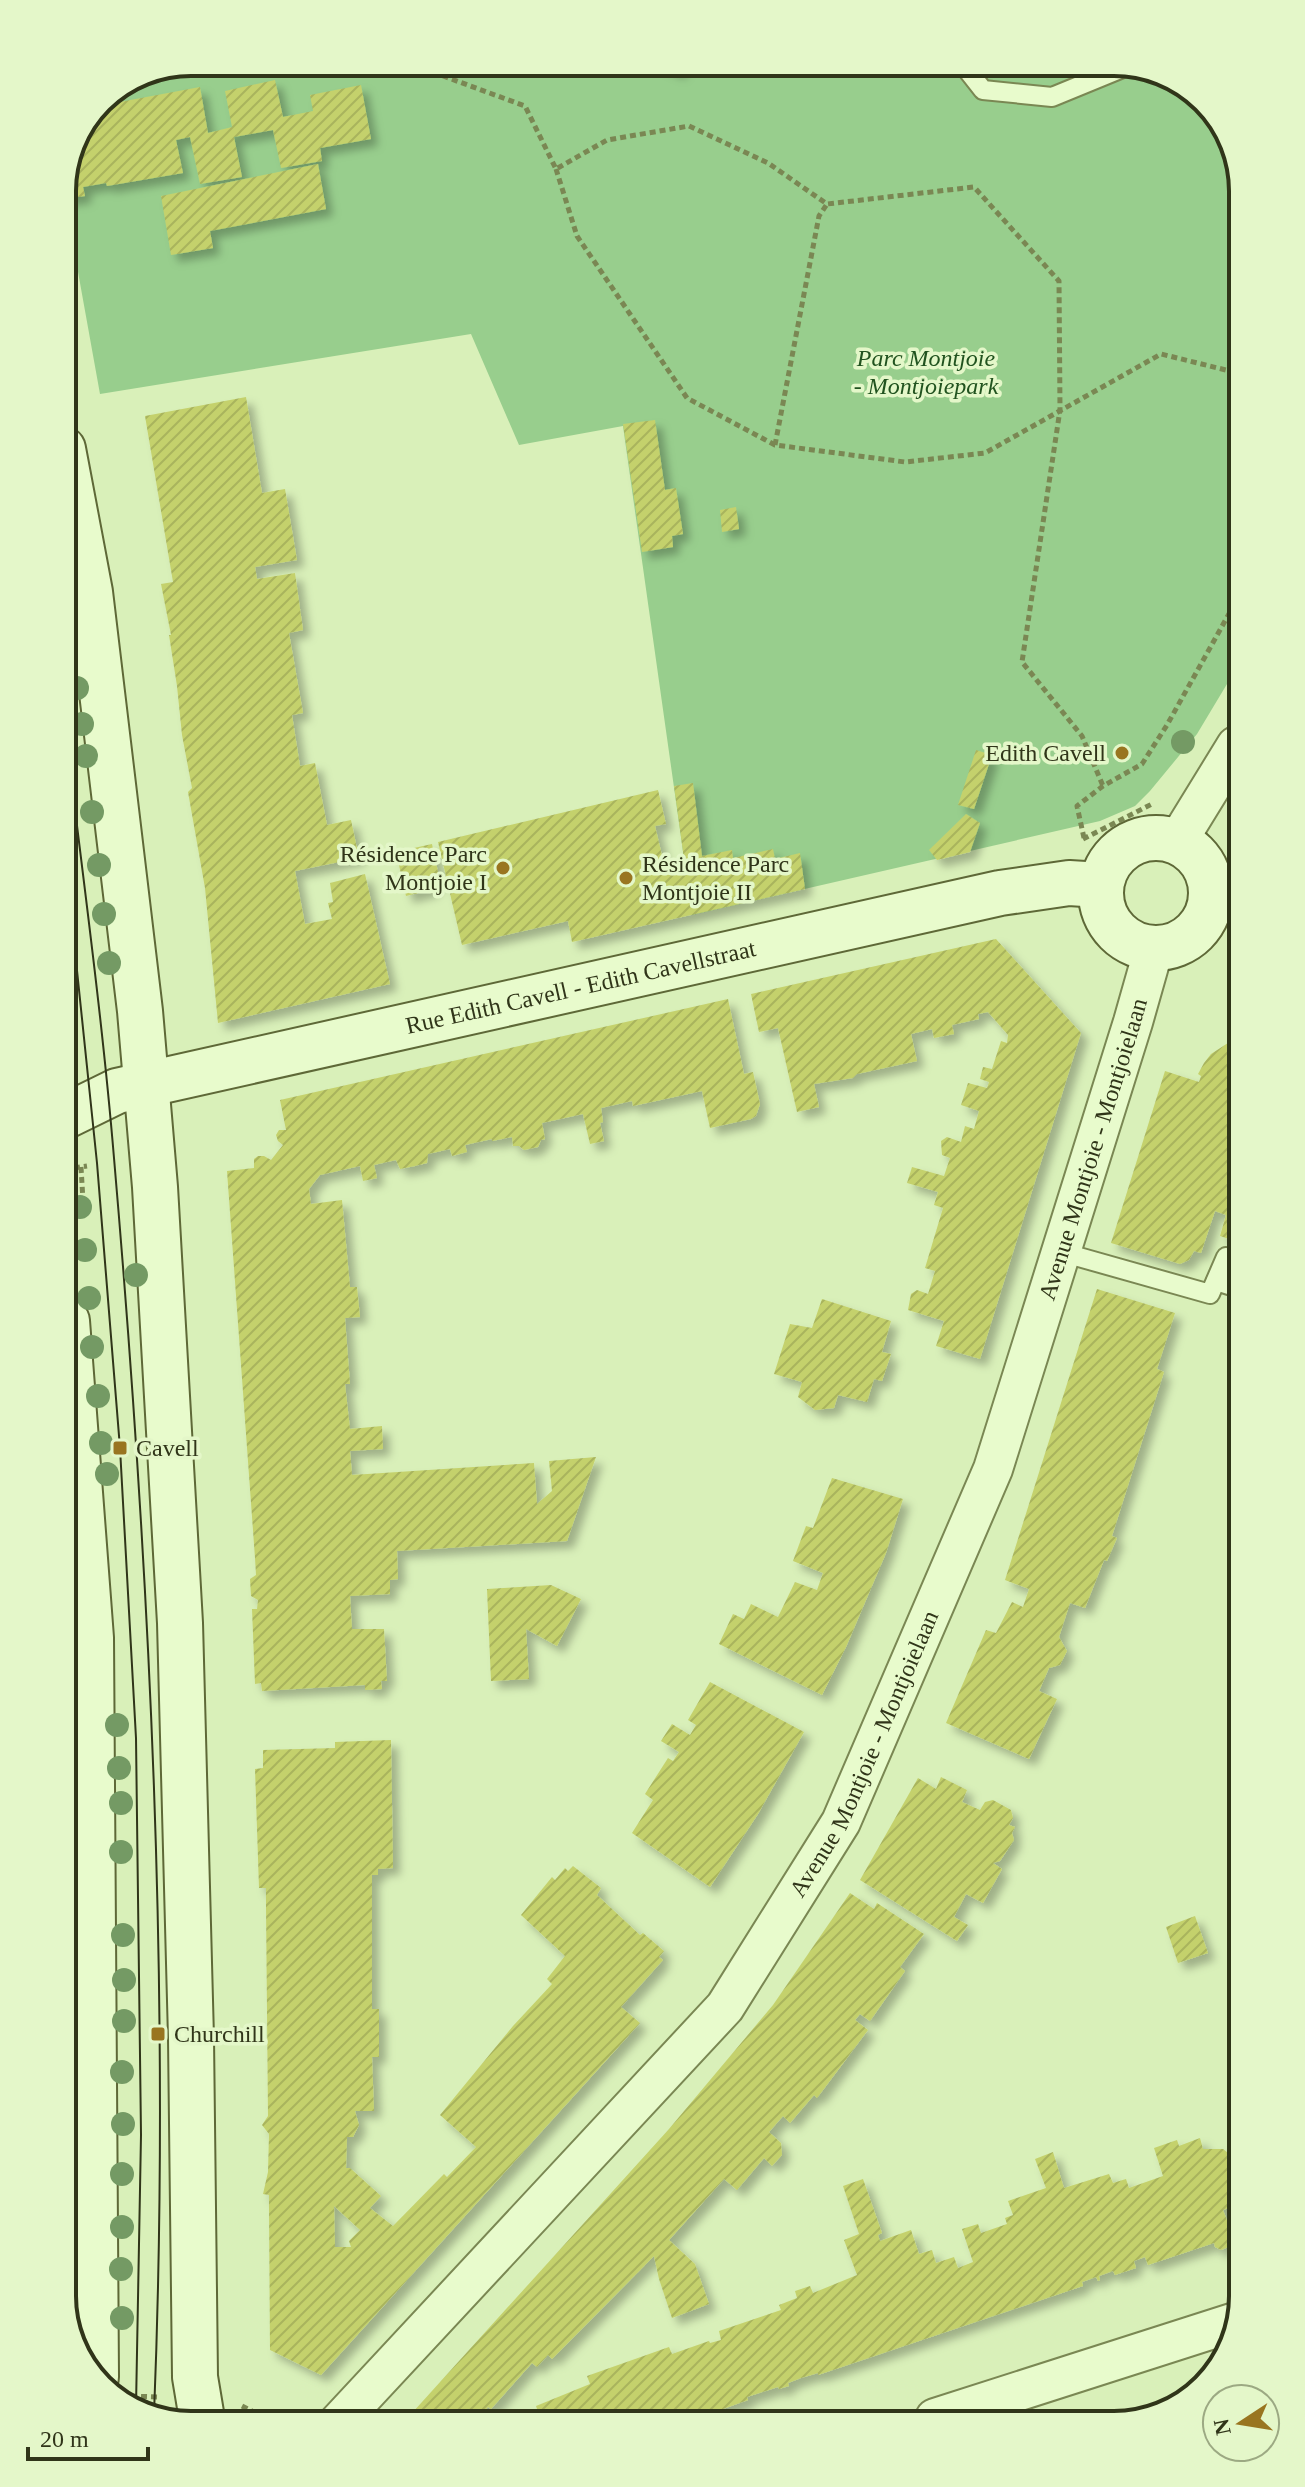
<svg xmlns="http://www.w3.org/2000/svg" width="1305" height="2487" font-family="'Times New Roman',serif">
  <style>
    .green { fill: #98ce8d }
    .building { fill: url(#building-hatch); fill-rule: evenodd; filter: url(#shadow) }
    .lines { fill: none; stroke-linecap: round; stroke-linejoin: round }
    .lane-casing { stroke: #7a8753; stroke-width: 22 }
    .street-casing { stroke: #7a8753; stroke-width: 42 }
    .secondary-casing { stroke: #5e6837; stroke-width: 48 }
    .path { stroke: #7a8753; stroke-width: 5; stroke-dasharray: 6 4; stroke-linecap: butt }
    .lane { stroke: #e8fbcc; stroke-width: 18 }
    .street { stroke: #e8fbcc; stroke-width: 38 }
    .secondary { stroke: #e8fbcc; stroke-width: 44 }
    .tram { stroke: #303519; stroke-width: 2 }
    .tree { fill: #749a64 }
    .poi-dot { fill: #997520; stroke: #e4f7c9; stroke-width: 3 }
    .labels { text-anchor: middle; stroke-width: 7; stroke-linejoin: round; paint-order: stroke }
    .park-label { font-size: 24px; font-style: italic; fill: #21531f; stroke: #e4f7c9 }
    .poi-label { font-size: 24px; fill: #303519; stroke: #e4f7c9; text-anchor: start }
    .street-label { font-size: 24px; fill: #303519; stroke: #e4f7c9 }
    .rim { fill: none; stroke: #303519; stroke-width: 4 }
  </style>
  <defs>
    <pattern id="building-hatch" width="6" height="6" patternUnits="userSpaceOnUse" patternTransform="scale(2)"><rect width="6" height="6" fill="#c4d16c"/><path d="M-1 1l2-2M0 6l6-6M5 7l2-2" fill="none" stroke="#a9b45d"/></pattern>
    <filter id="shadow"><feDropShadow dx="7" dy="7" stdDeviation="4" flood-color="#0004"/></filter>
  </defs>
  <rect width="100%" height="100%" fill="#d9f0b9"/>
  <path class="green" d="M191,62H1123L1192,88L1233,142L1236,669L1197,734L1150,791L1135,806L1100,821L692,915L623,426L519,445L471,334L100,394L62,183L100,100Z"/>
  <g class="building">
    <path d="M655,62H683L678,72Z"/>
    <path d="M275,80L283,117L313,111L310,95L361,85L371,139L320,148L322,161L281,168L273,130L234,137L242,177L200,184L190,137L176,140L183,173L107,186L106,183L83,187L85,196L64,199L62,183L100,100L108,96L109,104L200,87L208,133L232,127L225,91Z"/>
    <path d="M318,164L326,209L210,231L213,248L171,255L161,196Z"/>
    <path d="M246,397L262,493L285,489L297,560L255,567L257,579L295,573L303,630L289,633L303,713L292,715L300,766L315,763L327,825L351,820L359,858L295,871L305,924L332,919L328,903L333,902L330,883L365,874L390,984L218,1023L205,888L188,792L192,788L182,735L177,686L169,635H171L161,584L173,582L145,416Z"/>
    <path d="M655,420L665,490L676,488L683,534L672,536L673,547L642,552L623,424Z"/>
    <path d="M736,507L739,529L722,532L720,510Z"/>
    <path d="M976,750L992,755L974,809L958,805Z"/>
    <path d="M693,783L702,856L732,850L733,858L773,849L775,859L800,853L805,889L572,942L568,921L462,945L438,842L658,790L666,824L655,826L664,864L684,859L674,786Z"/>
    <path d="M966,814L980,823L970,852L937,860L929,850Z"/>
    <path d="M432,844L438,872L436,882L430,890L406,896L396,852Z"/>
    <path d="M996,939L1081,1033L980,1359L936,1346L944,1321L908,1310L911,1294L917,1290L928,1294L935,1271L925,1268L943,1208L934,1205L938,1192L907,1183L912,1167L944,1176L950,1158L942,1155L941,1141L947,1137L961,1142L965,1126L974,1129L979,1111L961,1105L968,1083L987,1088L989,1082L980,1079L983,1067L992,1069L1001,1041L1007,1043L1008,1035L988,1012L978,1014L979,1019L952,1025L954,1034L934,1038L932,1029L911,1034L917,1061L857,1074L853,1078L814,1084L819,1107L797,1112L778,1028L759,1032L751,994Z"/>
    <path d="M728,999L744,1074L753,1072L760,1104L756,1116L751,1119L710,1128L702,1091L633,1106L632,1101L601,1108L603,1122L600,1123L604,1141L590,1144L583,1114L542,1123L545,1139L541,1140L538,1147L524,1150L519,1146H513L512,1137L492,1141V1139L465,1145L467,1152L452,1156L450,1149L428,1154L427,1163L415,1166L400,1169L396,1160L374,1165L377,1178L363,1181L360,1166L320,1175L309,1189L311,1204L342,1200L350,1287H357L360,1317L345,1318L350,1384H345L350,1429L382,1426L383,1449L350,1451L352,1475L534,1463L537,1504L552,1491L549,1461L596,1457L567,1541L397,1551L398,1579L390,1580V1594L350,1596L352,1629H384L387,1681H381L382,1689L365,1690V1685L262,1691L261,1683L255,1684L252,1609H257L258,1600L251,1596L250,1579L256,1575L255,1558L227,1171L254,1168V1159L258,1156H264L271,1160L283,1145L278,1141L276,1135L279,1130H286L280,1100Z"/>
    <path d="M1237,1005V1034L1228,1008Z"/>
    <path d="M1231,1041L1233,1044L1237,1043L1238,1134L1229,1160L1238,1163V1242L1220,1236L1226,1215L1215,1211L1201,1253L1194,1251L1189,1260L1180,1264L1111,1243L1165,1071L1199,1082L1201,1076L1198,1074L1204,1063L1211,1054Z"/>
    <path d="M1097,1289L1175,1313L1157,1369L1164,1372L1112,1536L1117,1538L1107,1561L1104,1560L1085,1608L1070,1603L1059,1637L1067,1651L1060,1665L1049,1668L1039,1691L1057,1699L1029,1759L946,1723L986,1630L996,1633L1012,1602L1023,1607L1029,1589L1005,1580Z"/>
    <path d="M822,1299L891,1321L882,1352L891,1354L882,1381L874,1379L867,1402L838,1395L834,1408L815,1410L798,1397L802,1382L774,1374L790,1324L812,1328Z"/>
    <path d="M832,1478L903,1499L886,1553L846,1647L822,1695L719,1644L733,1614L744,1619L751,1604L778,1617L795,1582L817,1590L823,1573L793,1561L806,1526L813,1528Z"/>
    <path d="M551,1585L581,1599L557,1646L526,1629L529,1679L491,1681L487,1589Z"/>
    <path d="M710,1682L804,1732L758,1814L710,1887L632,1833L653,1800L645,1794L668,1758L673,1761L679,1752L661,1741L672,1724L690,1735L696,1725L688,1720Z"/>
    <path d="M391,1740L393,1868L378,1869V1875H372V2009H379V2057H372L374,2111H355L359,2125L353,2137H347L346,2168H350L381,2196L370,2208L393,2226L444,2174L447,2177L476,2147L440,2115L513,2026L552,1984L547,1979L565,1956L521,1915L552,1877L555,1880L565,1868L568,1871L573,1866L601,1888L597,1895L640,1935L643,1933L664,1951L659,1957L663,1960L621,2007L640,2023L321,2375L270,2350L269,2207V2195L263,2194L268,2172L269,2134L262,2125L268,2116L266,1906V1888H259L255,1769L263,1768V1750L335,1748V1742ZM334,2206L360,2230L349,2241L351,2247H335Z"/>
    <path d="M941,1777L967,1790L962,1802L980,1810L985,1802L993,1800L1011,1810L1013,1818L1009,1825L1015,1827L1012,1833L1014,1840L1000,1861L993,1863L1002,1869L983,1903L966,1894L954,1917L968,1925L957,1941L860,1880L918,1778L936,1789Z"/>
    <path d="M850,1893L874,1909L877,1903L924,1934L900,1967L905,1971L870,2021L860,2014L855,2020L868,2030L817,2098L814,2095L790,2123L783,2116L769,2132L781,2143L782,2155L772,2166L764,2158L737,2190L724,2179L669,2240L695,2264L709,2304L672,2318L659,2279L654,2256L552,2359L548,2355L537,2367L532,2363L491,2409L488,2407L475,2422L403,2423L669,2129L773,2005Z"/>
    <path d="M1195,1916L1208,1953L1178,1963L1166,1927Z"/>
    <path d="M1200,2138L1203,2149H1223L1232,2156L1242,2183L1243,2203L1223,2210L1233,2236L1231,2246L1221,2250L1215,2247L1214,2243L1148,2265L1145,2257L1134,2261L1136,2268L1115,2275L1113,2271L1099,2276L1100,2280L1098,2281L1096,2277L1082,2282L1083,2286L818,2375V2373L801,2378L788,2383L789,2386L779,2389L778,2387L747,2397L748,2400L698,2418L506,2422L537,2409L536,2406L590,2384L587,2376L669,2347L672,2354L709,2341L710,2343L721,2340L719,2331L781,2310L779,2305L797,2298L795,2291L810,2286L813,2293L857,2275L844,2240L859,2234L843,2186L863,2179L882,2233L878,2235L880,2241L911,2230L919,2254L932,2250L936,2263L954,2257L958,2268L973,2262L962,2229L978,2224L981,2233L1007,2224L1005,2218L1013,2215L1008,2201L1046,2188L1035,2159L1053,2152L1064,2188L1109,2174L1113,2183L1126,2179L1129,2188L1163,2176L1154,2148L1177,2140L1179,2146Z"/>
  </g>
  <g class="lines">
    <defs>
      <g id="lane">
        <path d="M961,62L983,90L1052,97L1130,65"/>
        <path d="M1061,1252L1210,1294L1226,1257L1238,1261"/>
        <path d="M1216,1281L1238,1288"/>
      </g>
      <g id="street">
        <path d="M1177,842L1236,746"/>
        <path d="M935,2418L1235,2322"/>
        <path id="s1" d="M338,2423L725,2007L841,1822L993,1469L1133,1022L1154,948"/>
      </g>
      <g id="secondary">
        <path d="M63,449L90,592L140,1011L155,1187L180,1623L191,2038L195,2377L203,2425"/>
        <circle cx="1156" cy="893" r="55"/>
        <path id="s2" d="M66,1116L117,1091L1000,893L1069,883L1101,885"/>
        <path d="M67,1321L91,1638L96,2377"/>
      </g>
    </defs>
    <use href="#lane" class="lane-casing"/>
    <use href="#street" class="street-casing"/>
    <use href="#secondary" class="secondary-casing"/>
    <g class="path">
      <path d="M405,62L525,106L556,169L607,140L689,126L768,163L827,204L974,187L1059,281L1060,410L1022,662L1082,736L1103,786"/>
      <path d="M913,62H920"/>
      <path d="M556,169L577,236L687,398L775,445L905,462L985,453L1161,354L1234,372"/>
      <path d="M775,445L819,216L827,204"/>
      <path d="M1084,838L1077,806L1103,786L1142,764L1167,725L1235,603"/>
      <path d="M1083,839L1152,804"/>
      <path d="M68,1039L76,1035"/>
      <path d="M81,1167L83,1201"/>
      <path d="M74,1168L87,1166"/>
      <path d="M131,2396L157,2397"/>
      <path d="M242,2406L277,2424"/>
    </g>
    <use href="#lane" class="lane"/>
    <use href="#street" class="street"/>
    <use href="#secondary" class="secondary"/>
    <g class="tram">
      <path d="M65,727C82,871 102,1014 114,1158C150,1575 171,1995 154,2414"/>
      <path d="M65,855L97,1163L120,1448L136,1738L141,2135L136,2407"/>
    </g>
  </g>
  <g class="tree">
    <circle cx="77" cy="688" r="12"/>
    <circle cx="82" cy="724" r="12"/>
    <circle cx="1183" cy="742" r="12"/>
    <circle cx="86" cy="756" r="12"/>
    <circle cx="92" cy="812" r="12"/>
    <circle cx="99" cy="865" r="12"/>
    <circle cx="104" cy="914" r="12"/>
    <circle cx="109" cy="963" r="12"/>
    <circle cx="80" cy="1207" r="12"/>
    <circle cx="85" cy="1250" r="12"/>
    <circle cx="136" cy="1275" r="12"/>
    <circle cx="89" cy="1298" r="12"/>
    <circle cx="92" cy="1347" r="12"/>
    <circle cx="98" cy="1396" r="12"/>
    <circle cx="101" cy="1443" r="12"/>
    <circle cx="107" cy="1474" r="12"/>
    <circle cx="117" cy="1725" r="12"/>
    <circle cx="119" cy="1768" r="12"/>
    <circle cx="121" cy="1803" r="12"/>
    <circle cx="121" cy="1852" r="12"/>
    <circle cx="123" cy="1935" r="12"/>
    <circle cx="124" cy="1980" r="12"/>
    <circle cx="124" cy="2021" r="12"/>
    <circle cx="122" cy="2072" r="12"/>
    <circle cx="123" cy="2124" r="12"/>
    <circle cx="122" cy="2174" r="12"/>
    <circle cx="122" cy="2227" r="12"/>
    <circle cx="121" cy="2269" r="12"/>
    <circle cx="122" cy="2318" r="12"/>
  </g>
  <g class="poi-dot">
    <circle cx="1122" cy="753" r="8"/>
    <circle cx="503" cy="868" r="8"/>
    <circle cx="626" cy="878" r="8"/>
    <rect x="112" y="1440" width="16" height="16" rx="4"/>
    <rect x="150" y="2026" width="16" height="16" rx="4"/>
  </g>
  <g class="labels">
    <g class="park-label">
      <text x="926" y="366">Parc Montjoie<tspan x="926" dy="28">- Montjoiepark</tspan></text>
    </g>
    <g class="poi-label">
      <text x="1106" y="761" text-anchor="end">Edith Cavell</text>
      <text x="487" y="862" text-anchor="end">Résidence Parc<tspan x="487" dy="28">Montjoie I</tspan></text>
      <text x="642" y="872">Résidence Parc<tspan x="642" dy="28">Montjoie II</tspan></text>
      <text x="136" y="1456">Cavell</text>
      <text x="174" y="2042">Churchill</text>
    </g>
    <g class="street-label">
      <text dy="8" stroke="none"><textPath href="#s2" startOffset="532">Rue Edith Cavell - Edith Cavellstraat</textPath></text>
      <text dy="8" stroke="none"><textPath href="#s1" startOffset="1506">Avenue Montjoie - Montjoielaan</textPath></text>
      <text dy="8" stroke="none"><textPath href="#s1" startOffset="858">Avenue Montjoie - Montjoielaan</textPath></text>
    </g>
  </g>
  <path d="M0 0H1305V2487H0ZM191 76H1114A115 115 0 0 1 1229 191V2296A115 115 0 0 1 1114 2411H191A115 115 0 0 1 76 2296V191A115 115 0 0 1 191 76Z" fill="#e4f7c9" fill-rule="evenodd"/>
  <path class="rim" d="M191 76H1114A115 115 0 0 1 1229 191V2296A115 115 0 0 1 1114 2411H191A115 115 0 0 1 76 2296V191A115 115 0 0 1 191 76Z"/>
  <g transform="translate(1241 2423) rotate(258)"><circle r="38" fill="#e4f7c9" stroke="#9ca983" stroke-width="2"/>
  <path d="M0-6L14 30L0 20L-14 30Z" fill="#997520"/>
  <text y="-12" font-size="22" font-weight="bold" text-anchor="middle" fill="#303519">N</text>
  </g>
  <path d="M28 2447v12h120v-12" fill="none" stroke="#303519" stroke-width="4"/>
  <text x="40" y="2447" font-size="24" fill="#303519" stroke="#e4f7c9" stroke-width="6" paint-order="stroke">20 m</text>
</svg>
